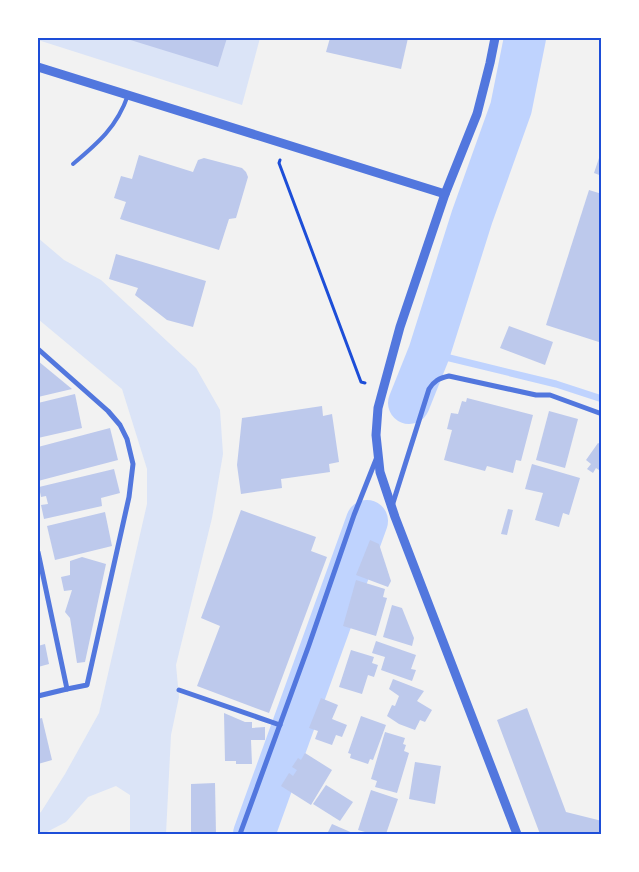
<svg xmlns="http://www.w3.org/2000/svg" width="639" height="872" font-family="Cabin,sans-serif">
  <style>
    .green { fill: #dbe4f7 }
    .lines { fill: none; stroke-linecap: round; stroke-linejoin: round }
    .stream { stroke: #bfd3fe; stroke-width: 7 }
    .river { stroke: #bfd3fe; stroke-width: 42 }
    .building { fill: #bdc9ec }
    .path { stroke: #1d4ed8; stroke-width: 3 }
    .service { stroke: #5277de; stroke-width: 4 }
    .minor { stroke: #5277de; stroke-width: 5 }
    .tertiary { stroke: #5277de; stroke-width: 9 }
    .neatline { fill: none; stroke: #1d4ed8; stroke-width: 2 }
  </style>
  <rect width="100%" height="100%" fill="#f2f2f2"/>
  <g class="green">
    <path d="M38,38H260L242,105L38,40Z"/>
    <path d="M38,238L64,260L101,280L196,368L220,410L223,454L212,518L176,665L179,697L171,735L166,834H130V795L116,786L88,797L66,822L43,834H38V814L41,812L65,774L99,713L147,504V469L122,389L38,319Z"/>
  </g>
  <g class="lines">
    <path class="stream" d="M429,353L556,384L602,399"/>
    <g class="river">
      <path d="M409,403L429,353L472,217L511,108L525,38"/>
      <path d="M254,834L367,521"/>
    </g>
  </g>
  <g class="building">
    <path d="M124,38H227L218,67Z"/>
    <path d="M330,38H408L401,69L326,52Z"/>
    <path d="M601,152L602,153V176L594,173Z"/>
    <path d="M139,155L193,172L198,160L204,158L242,168L246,172L248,177L236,218L229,219L219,250L120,219L126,202L114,198L121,176L132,179Z"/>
    <path d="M589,190L602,194V343L546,325Z"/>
    <path d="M116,254L206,281L193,327L167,320L135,295L138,288L109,279Z"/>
    <path d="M509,326L553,342L545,365L500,348Z"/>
    <path d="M38,361L72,389L38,397Z"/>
    <path d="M75,394L82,428L38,438V403Z"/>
    <path d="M467,398L533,415L521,461L516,460L513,473L487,466L485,471L444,460L452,430L447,429L451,413L458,414L462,401L466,402Z"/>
    <path d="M322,406L323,416L332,414L339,462L329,464L330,472L281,479L282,488L241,494L237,465L242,418Z"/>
    <path d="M549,411L578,419L565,468L536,460Z"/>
    <path d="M110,428L118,460L38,481V447Z"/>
    <path d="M598,443L602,445V472L596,468L593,473L587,469L591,464L586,460Z"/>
    <path d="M532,464L580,478L569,515L563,513L559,527L535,520L543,493L525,489Z"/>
    <path d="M114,469L120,493L101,498L102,506L44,519L41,505L48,504L46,496L41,497L39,487Z"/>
    <path d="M508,509L513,510L507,535L501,534Z"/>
    <path d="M241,510L316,537L311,551L327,557L269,713L197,686L220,626L201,618Z"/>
    <path d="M105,512L112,546L55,560L47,526Z"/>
    <path d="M370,540L379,544L391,581L388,587L356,575Z"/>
    <path d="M82,557L106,564L85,662L77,663L70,618L65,612L72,590L64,591L61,577L70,575V561Z"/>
    <path d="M356,580L385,589L383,597L387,598L376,636L343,626Z"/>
    <path d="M392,605L402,608L414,638L412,646L383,637Z"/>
    <path d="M376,641L416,655L411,669L416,670L412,681L381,670L385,657L372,653Z"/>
    <path d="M45,644L49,664L38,667V646Z"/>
    <path d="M351,650L374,657L372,663L378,665L374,677L368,675L362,694L339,687Z"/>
    <path d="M393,679L424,691L417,701L432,710L425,722L420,720L415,730L399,724L387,716L392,705L395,706L399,696L389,689Z"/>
    <path d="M321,698L338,705L332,719L347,725L342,737L336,735L332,745L315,739L318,731L309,728Z"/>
    <path d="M527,708L566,812L602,821V834H540L497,720Z"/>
    <path d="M224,713L245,722H252V728L265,727V740H251L252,764H236V761H225Z"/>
    <path d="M361,716L386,725L373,760L370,759L368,764L350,758L351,754L348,753Z"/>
    <path d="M42,718L52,760L38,764V719Z"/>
    <path d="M385,732L405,738L403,744L406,745L404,751L409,753L397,793L375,787L377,781L371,779Z"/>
    <path d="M305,753L332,770L311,805L281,786L289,773L293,776L297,770L292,767L298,758L301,760Z"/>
    <path d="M415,762L441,766L435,804L409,799Z"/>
    <path d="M215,783L216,834H191V784Z"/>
    <path d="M326,785L353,802L340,821L313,804Z"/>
    <path d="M371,790L398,799L386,834H372L358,830Z"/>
    <path d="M332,824L355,834H327Z"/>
  </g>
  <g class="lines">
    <path class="path" d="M280,160L279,163L361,382L365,383"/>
    <path class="service" d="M73,164C98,143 117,127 128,95"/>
    <g class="minor">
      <path d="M38,349L108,411L120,425L127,439L133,464L129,497L87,685L67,689"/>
      <path d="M392,506L429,389C434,381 439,378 449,376L536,395H550L602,414"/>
      <path d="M38,552L67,689L38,696"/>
      <path d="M179,690L280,725"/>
      <path d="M240,834L309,645L354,515L377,457"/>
    </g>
    <g class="tertiary">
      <path d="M495,38L490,63L477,114L445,194L400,327L378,408L376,435L380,472L395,517L517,834"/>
      <path d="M38,67L445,194"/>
    </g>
  </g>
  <rect width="639" height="872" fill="none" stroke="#ffffff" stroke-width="78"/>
  <rect x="39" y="39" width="561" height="794" class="neatline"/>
</svg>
